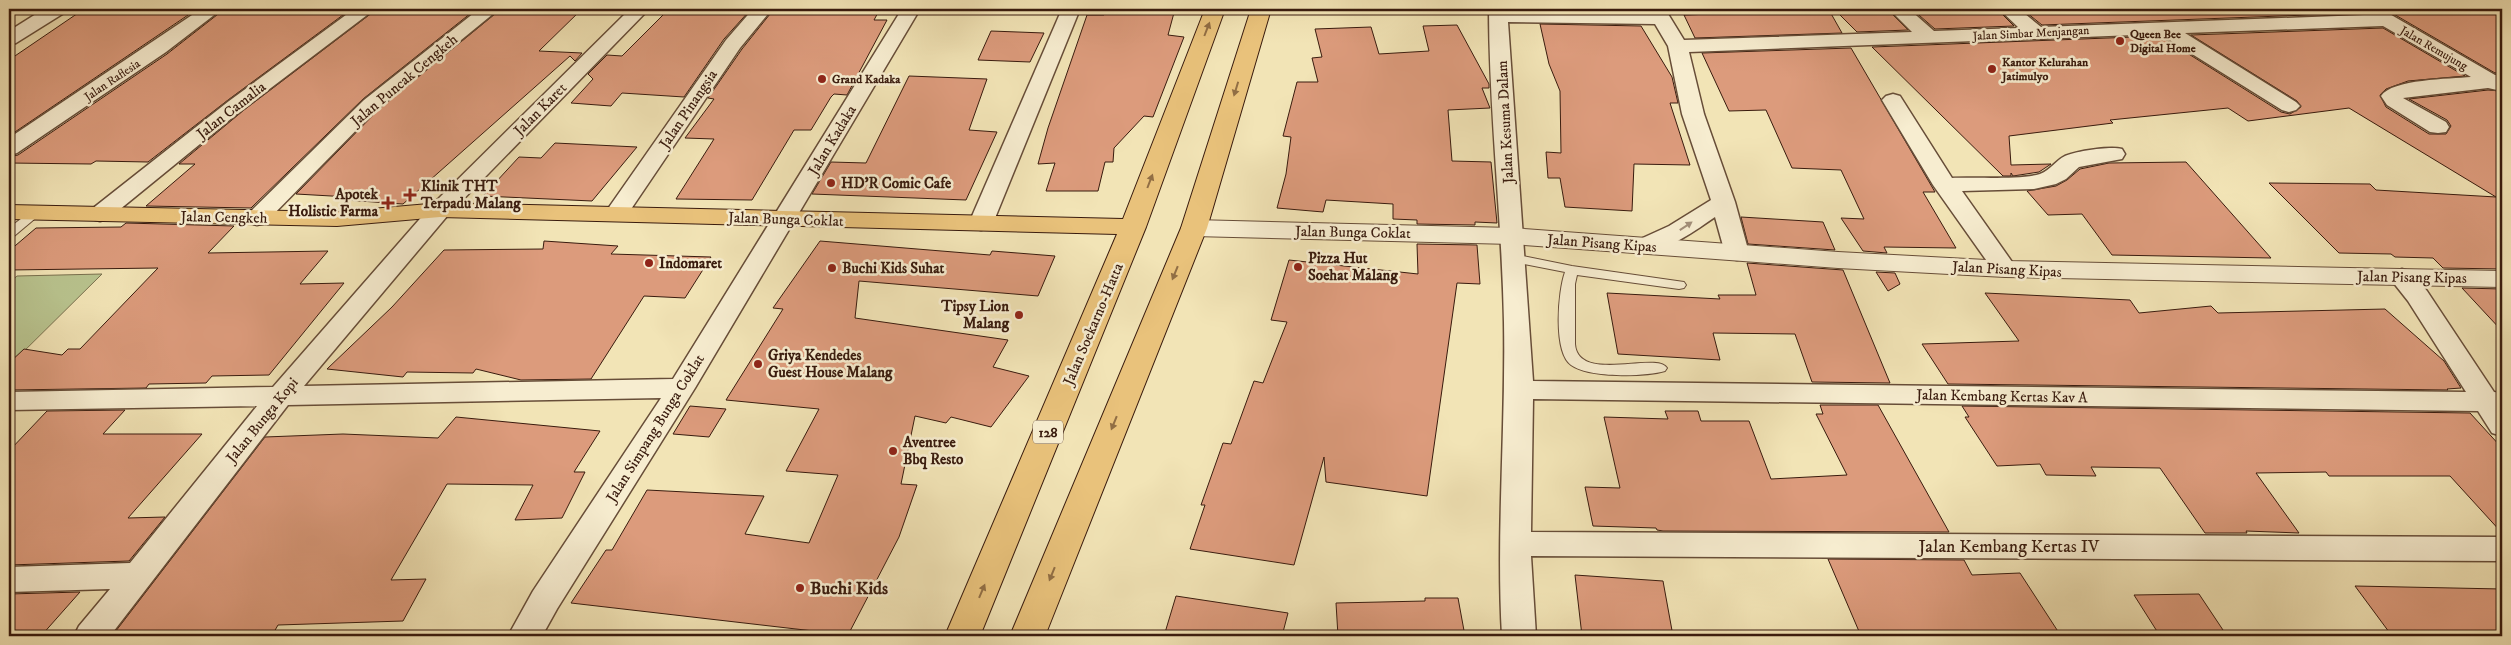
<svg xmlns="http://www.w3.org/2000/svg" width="2511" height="645" font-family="'IM FELL DW Pica',serif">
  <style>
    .green { fill: #b9c48f; stroke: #79704e }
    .building { fill: #dc9b7c; stroke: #391b0e }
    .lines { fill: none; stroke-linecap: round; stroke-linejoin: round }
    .service-casing { stroke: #674d38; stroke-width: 2 }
    .minor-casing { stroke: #674d38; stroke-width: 3 }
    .tertiary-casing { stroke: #674d38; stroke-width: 2 }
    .primary-casing { stroke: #391b0e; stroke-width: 2 }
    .service { fill: #f7edd0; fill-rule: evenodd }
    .minor { fill: #f7edd0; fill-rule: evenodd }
    .tertiary { fill: #f7edd0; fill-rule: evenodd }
    .primary { fill: #e9c27b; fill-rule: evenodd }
    .oneway { fill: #916e44 }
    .oneway2 { fill: #a28e79 }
    .poi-dot { fill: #8f2418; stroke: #f7edd0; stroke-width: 2 }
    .labels { text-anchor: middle; stroke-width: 5; stroke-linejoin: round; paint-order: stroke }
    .far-street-label { font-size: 12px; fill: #391b0e; stroke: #f7edd0 }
    .far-poi-label { font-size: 12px; font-weight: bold; fill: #391b0e; stroke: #f7edd0; text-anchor: start }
    .shield { fill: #f7edd0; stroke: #725a48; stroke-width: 1 }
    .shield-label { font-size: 14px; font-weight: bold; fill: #391b0e }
    .street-label { font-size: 15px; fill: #391b0e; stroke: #f7edd0 }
    .poi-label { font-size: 15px; font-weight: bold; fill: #391b0e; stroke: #f7edd0; text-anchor: start }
    .near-street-label { font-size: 18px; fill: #391b0e; stroke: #f7edd0 }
    .near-poi-label { font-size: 18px; font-weight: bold; fill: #391b0e; stroke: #f7edd0; text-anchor: start }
  </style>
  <rect width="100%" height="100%" fill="#f2e4b6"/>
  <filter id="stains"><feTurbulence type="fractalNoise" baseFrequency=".004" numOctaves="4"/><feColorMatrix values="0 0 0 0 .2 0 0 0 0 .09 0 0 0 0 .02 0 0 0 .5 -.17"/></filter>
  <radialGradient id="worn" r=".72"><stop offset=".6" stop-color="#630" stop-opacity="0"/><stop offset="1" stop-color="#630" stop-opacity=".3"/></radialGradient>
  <path class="green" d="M102,274L9,366V283L17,276Z"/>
  <g class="building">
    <path d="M84,9L194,11L9,136V60Z"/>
    <path d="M252,9L321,12L325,9H351L228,100L148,162L96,161L91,164L9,163V157L18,155L167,54L222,11H248Z"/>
    <path d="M377,9H476L363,99L251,208L146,206L195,164H179L244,110Z"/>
    <path d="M501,9H582L539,51L582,53L575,61L570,56L403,204L345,200L349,197L296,194L379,109Z"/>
    <path d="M669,9H751L724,39L684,97L622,93L611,106L571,103L593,79L588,74L607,55L622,56Z"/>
    <path d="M774,9H880L874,20H887L847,95L834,94L831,97L811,130H794L752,200L676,199L714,139L685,138L714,99L708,98L742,49Z"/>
    <path d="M1107,9H1175L1168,35L1184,37L1153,117L1144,116L1114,148L1113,162H1105L1098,191H1046L1055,163L1038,164L1048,128L1087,15H1104Z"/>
    <path d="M1874,9H1887L1908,30L1857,32L1838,13Z"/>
    <path d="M1912,9H1997L2014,26L1935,29Z"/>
    <path d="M2022,9H2361V13L2042,25Z"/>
    <path d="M2385,9H2502V72L2495,73Z"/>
    <path d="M1829,10L1842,33L1695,38L1684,15Z"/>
    <path d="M1540,24L1641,26L1672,77L1678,103H1670L1690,165L1634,164L1632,211L1565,207L1560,178H1548L1546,152L1561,153L1560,91L1549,64Z"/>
    <path d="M1457,25L1489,84V88H1482L1490,108L1448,110L1452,161L1491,162L1497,223L1475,222V225L1417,224V220L1393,219V204L1326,200L1323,212L1277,208L1286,174L1291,137L1283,136L1297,82H1318L1312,58L1322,57L1315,29L1371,27L1379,54L1429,51L1423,26Z"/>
    <path d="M2383,28L2465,76L2408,81L2386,89L2380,95L2386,107L2429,134H2446L2451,126L2447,120L2409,99L2488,90L2502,91V269L2443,268L2433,258L2395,257L2391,254L2339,253L2269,183L2370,184L2376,190L2496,197L2349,108L2248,121L2228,108L2110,120L2113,123L2009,136L2011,165L2051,164L2039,172L2013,176L2011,173V176H2003L1872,47L2160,36L2281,112L2290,114L2301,107L2297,101L2191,35Z"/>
    <path d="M991,31L1044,33L1030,62L978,60Z"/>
    <path d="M1851,48L1935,192H1923L1956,248L1884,247L1887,253L1863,251L1841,218L1864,219L1841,170L1792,168L1766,110L1729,111L1702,53Z"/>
    <path d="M909,76L987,79L969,130L997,132L966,200L812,194L831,162L866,163Z"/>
    <path d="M555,143L637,147L592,201L483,196L519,157L541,158Z"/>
    <path d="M2186,162L2271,258L2112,255L2082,214L2048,215L2027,191L2056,186L2067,180L2080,169L2109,163Z"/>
    <path d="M1741,217L1823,222L1835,250L1748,244Z"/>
    <path d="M126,223L234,226L208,253L328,251L300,284L344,283L269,375L212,376L206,383L149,384L146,388L9,390V363L24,349L62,355L68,349H80L158,268L9,270V251L36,228L121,227Z"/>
    <path d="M544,241L618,246L611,254L711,257L685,298L644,296L591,379L521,380L476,369L473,373L407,372L403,377L327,369L392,307L444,250L543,249Z"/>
    <path d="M820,241L990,255L992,251L1055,256L1038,296L859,281L855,318L1008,340L993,367L1029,376L991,427L951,417L946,423L915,416L901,484L917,485L899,537L848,635L571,603L606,550H612L647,490L764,496L745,534L809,543L838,475L786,471L819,409L726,400L783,309L773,308Z"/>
    <path d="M1417,244L1477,245L1480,284L1457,283L1427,496L1326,482L1324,457L1294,565L1190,549L1205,505H1201L1223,443L1231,444L1254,381L1263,383L1287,322L1271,320L1289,260L1418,274Z"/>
    <path d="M1747,263L1843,270L1890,383L1812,382L1795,334L1713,333L1720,360L1618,354L1607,293L1720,299L1718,295H1756Z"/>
    <path d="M1876,272L1895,273L1900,284L1888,291Z"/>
    <path d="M2462,288L2502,289V331Z"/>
    <path d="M1985,293L2130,300L2139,313L2211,306L2218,313L2385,309L2444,361L2461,388L2447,389L2448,390L1948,384L1922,344L2019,341Z"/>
    <path d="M1820,405H1878L1949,532L1663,531L1657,530L1656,528L1593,526L1585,487L1620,488L1604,417L1668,419L1665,411H1698L1701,421H1749L1771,479L1847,475L1816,414H1823Z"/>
    <path d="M690,406L726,409L709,437L673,434Z"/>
    <path d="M1962,406L2470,413L2502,448V533L2450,476H2329L2326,472L2256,473L2299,533L2246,531L2247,533H2205L2160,468L2091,467L2096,476L2046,475L2040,464L1997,466L1965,417H1969Z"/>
    <path d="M125,410L103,434H202L128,518L165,517L129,561L9,565V451L47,411Z"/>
    <path d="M456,417L600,431L574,472H585L562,518L515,520L533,485L447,484L391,580L426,579L403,621L278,625L274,632L112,636L265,437L343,434L438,438Z"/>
    <path d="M1828,559L1964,560L1972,575L2020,573L2061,636H1861Z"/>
    <path d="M1575,575L1663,581L1673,636H1582Z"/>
    <path d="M2355,586L2502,589V636H2392Z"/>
    <path d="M80,592L41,636H9V594Z"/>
    <path d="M2199,594L2227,636H2160L2134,595Z"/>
    <path d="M1176,596L1288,613L1282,636H1164Z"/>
    <path d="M1425,598H1458L1465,636H1338L1336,603L1425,601Z"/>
  </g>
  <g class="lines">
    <defs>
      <g id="service">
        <path d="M34,209L40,213L38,216L13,237L9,238V228Z"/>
        <path d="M1513,254L1572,266L1684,282L1686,285L1684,288L1679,289L1577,275L1575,284V344C1578,384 1657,351 1667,368L1665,371C1644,377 1589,378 1571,365C1553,352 1558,291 1565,272L1508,261L1507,258Z"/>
      </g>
      <g id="minor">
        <path d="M44,9H66L64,13L16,43L9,45V31Z"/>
        <path d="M201,9H222L166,52L17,153L9,155V138Z"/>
        <path d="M354,9H375L243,109L108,219L100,221L92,219L88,214L92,209L229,101Z"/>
        <path d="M479,9H499L378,108L265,223L257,225L249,223L245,218L249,213L364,100Z"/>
        <path d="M630,9H649L448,215L304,386L673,379L902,9H920L695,388L557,609L542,636H508L533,591L661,398L288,405L110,636H74L79,626L110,589L9,592V567L130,563L257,406L9,410V392L273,387L432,205Z"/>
        <path d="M753,9H772L740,48L625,218L617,220L609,218L605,213L726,40Z"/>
        <path d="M1062,9H1080L993,223L989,228L981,230L973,228L969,223Z"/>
        <path d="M1489,9L1648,12L1647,9H1665L1684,40L1912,32L1889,9H1909L1934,31L2019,28L1999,9H2019L2041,27L2364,15L2362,11L2363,9H2381L2495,75L2502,74V89L2497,90L2488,88L2403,98L2446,122L2449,127L2446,132L2438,133L2430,132L2387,105L2381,96C2392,79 2450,79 2471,77L2383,26L2185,33L2296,102L2300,106L2296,110L2289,112L2282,110L2160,34L1689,52L1704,114L1735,202L1749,253L1746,258L1737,260L1728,258L1725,253L1715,217C1696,230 1660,257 1636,251L1633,246L1636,241L1669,226L1711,200L1682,114L1668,46L1655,24L1508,22L1533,381L2466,392L2408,301L2389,277L2393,272L2402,269L2411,272L2427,291L2494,392L2502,393V436L2492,433L2478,411L1533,399L1531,532L2502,537V561L1531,556L1536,636H1502C1496,532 1506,427 1504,322C1502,218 1489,113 1489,9Z"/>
        <path d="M1893,94L1900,96L1952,178C1973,177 2022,180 2040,174C2051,170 2056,160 2065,156C2077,151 2110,146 2122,149L2125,154L2122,159L2079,167L2066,179L2056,184L2034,189L1962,191L2017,269L2014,274L2005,276L1996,274L1933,185L1882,100L1886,96Z"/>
      </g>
      <path id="tertiary" d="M1194,220L1512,228L1838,252L2005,261L2502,271V287L2005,277L1838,268L1512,244L1194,236L1185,233L1181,228L1185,223Z"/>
      <g id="primary">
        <path d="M1205,9H1225L1146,227L980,636H945L1117,234L440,217L337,226L9,219V205L337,212L440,203L1123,219Z"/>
        <path d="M1251,9H1271L1207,228L1045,636H1010L1181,228Z"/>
      </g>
    </defs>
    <use href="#service" class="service-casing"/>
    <use href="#minor" class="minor-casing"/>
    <use href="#tertiary" class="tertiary-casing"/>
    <use href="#primary" class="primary-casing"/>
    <use href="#service" class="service"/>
    <use href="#minor" class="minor"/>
    <use href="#tertiary" class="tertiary"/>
    <use href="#primary" class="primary"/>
  </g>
  <defs><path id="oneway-solid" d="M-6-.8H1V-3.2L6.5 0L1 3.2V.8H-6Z" transform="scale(1.25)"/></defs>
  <g class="oneway">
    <use href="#oneway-solid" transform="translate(1207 29) rotate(-69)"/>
    <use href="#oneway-solid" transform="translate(1236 89) rotate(107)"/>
    <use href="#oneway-solid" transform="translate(1150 181) rotate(-69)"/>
    <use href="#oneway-solid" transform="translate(1175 273) rotate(112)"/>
    <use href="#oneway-solid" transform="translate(1114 423) rotate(112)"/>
    <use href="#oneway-solid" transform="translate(1052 574) rotate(112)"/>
    <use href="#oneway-solid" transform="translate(982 591) rotate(-67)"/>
  </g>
  <use class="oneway2" href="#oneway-solid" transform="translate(1686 226) rotate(-34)"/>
  <g class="poi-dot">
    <circle cx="2120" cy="41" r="5"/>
    <circle cx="1992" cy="69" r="5"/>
    <circle cx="822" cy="79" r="5"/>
    <circle cx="831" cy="183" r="5"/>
    <path d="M407.5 187.5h5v5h5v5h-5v5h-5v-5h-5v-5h5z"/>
    <path d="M385.5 195.5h5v5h5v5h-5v5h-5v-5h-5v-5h5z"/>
    <circle cx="649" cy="263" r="5"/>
    <circle cx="1298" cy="267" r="5"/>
    <circle cx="832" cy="268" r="5"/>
    <circle cx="1019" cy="315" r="5"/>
    <circle cx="758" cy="364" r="5"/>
    <circle cx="893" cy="451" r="5"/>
    <circle cx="800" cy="588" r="5"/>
  </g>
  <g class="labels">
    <g class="far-street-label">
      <text transform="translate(2031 33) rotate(-3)" y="4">Jalan Simbar Menjangan</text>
      <text transform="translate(2434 48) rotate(30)" y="4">Jalan Remujung</text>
      <text transform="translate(112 80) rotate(-34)" y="4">Jalan Raflesia</text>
    </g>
    <g class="far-poi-label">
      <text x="2130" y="38">Queen Bee<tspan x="2130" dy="14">Digital Home</tspan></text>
      <text x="2002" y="66">Kantor Kelurahan<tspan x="2002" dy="14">Jatimulyo</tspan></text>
      <text x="832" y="83">Grand Kadaka</text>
    </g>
    <rect class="shield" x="1033" y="420.5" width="30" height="23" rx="4"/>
    <g class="shield-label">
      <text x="1048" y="437">128</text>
    </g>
    <g class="street-label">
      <text transform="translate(404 80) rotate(-40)" y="5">Jalan Puncak Cengkeh</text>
      <text transform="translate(540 109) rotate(-45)" y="5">Jalan Karet</text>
      <text transform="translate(688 109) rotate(-56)" y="5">Jalan Pinangsia</text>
      <text transform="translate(231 110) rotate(-38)" y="5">Jalan Camalia</text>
      <text transform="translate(1505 122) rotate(-93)" y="5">Jalan Kesuma Dalam</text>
      <text transform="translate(832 140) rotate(-59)" y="5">Jalan Kadaka</text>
      <text transform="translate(224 217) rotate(1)" y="5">Jalan Cengkeh</text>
      <text transform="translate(786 219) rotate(2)" y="5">Jalan Bunga Coklat</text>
      <text transform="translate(1353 232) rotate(1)" y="5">Jalan Bunga Coklat</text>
      <text transform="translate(1602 243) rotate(4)" y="5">Jalan Pisang Kipas</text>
      <text transform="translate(2007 269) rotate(3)" y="5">Jalan Pisang Kipas</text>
      <text transform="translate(2412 277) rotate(1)" y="5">Jalan Pisang Kipas</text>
      <text transform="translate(1093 324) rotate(-67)" y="5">Jalan Soekarno-Hatta</text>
      <text transform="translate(2002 396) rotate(1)" y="5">Jalan Kembang Kertas Kav A</text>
      <text transform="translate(262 420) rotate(-51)" y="5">Jalan Bunga Kopi</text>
      <text transform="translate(655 428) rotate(-58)" y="5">Jalan Simpang Bunga Coklat</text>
    </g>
    <g class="poi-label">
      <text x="841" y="188">HD'R Comic Cafe</text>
      <text x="421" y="191">Klinik THT<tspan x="421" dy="17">Terpadu Malang</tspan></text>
      <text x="378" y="199" text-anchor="end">Apotek<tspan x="378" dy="17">Holistic Farma</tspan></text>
      <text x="1308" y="263">Pizza Hut<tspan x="1308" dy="17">Soehat Malang</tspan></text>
      <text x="659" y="268">Indomaret</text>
      <text x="842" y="273">Buchi Kids Suhat</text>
      <text x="1009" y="311" text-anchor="end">Tipsy Lion<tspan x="1009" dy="17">Malang</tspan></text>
      <text x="768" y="360">Griya Kendedes<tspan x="768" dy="17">Guest House Malang</tspan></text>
      <text x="903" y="447">Aventree<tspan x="903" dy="17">Bbq Resto</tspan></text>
    </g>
    <g class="near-street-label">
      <text x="2009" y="552">Jalan Kembang Kertas IV</text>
    </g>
    <g class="near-poi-label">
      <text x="810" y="594">Buchi Kids</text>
    </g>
  </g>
  <rect width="2511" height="645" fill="none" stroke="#f2e4b6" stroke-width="30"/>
  <rect x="10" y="10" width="2491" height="625" fill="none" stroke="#391b0e" stroke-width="2.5"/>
  <rect x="15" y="15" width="2481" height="615" fill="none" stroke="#391b0e"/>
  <rect width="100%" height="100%" filter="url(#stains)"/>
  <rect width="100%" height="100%" fill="url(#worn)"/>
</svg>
